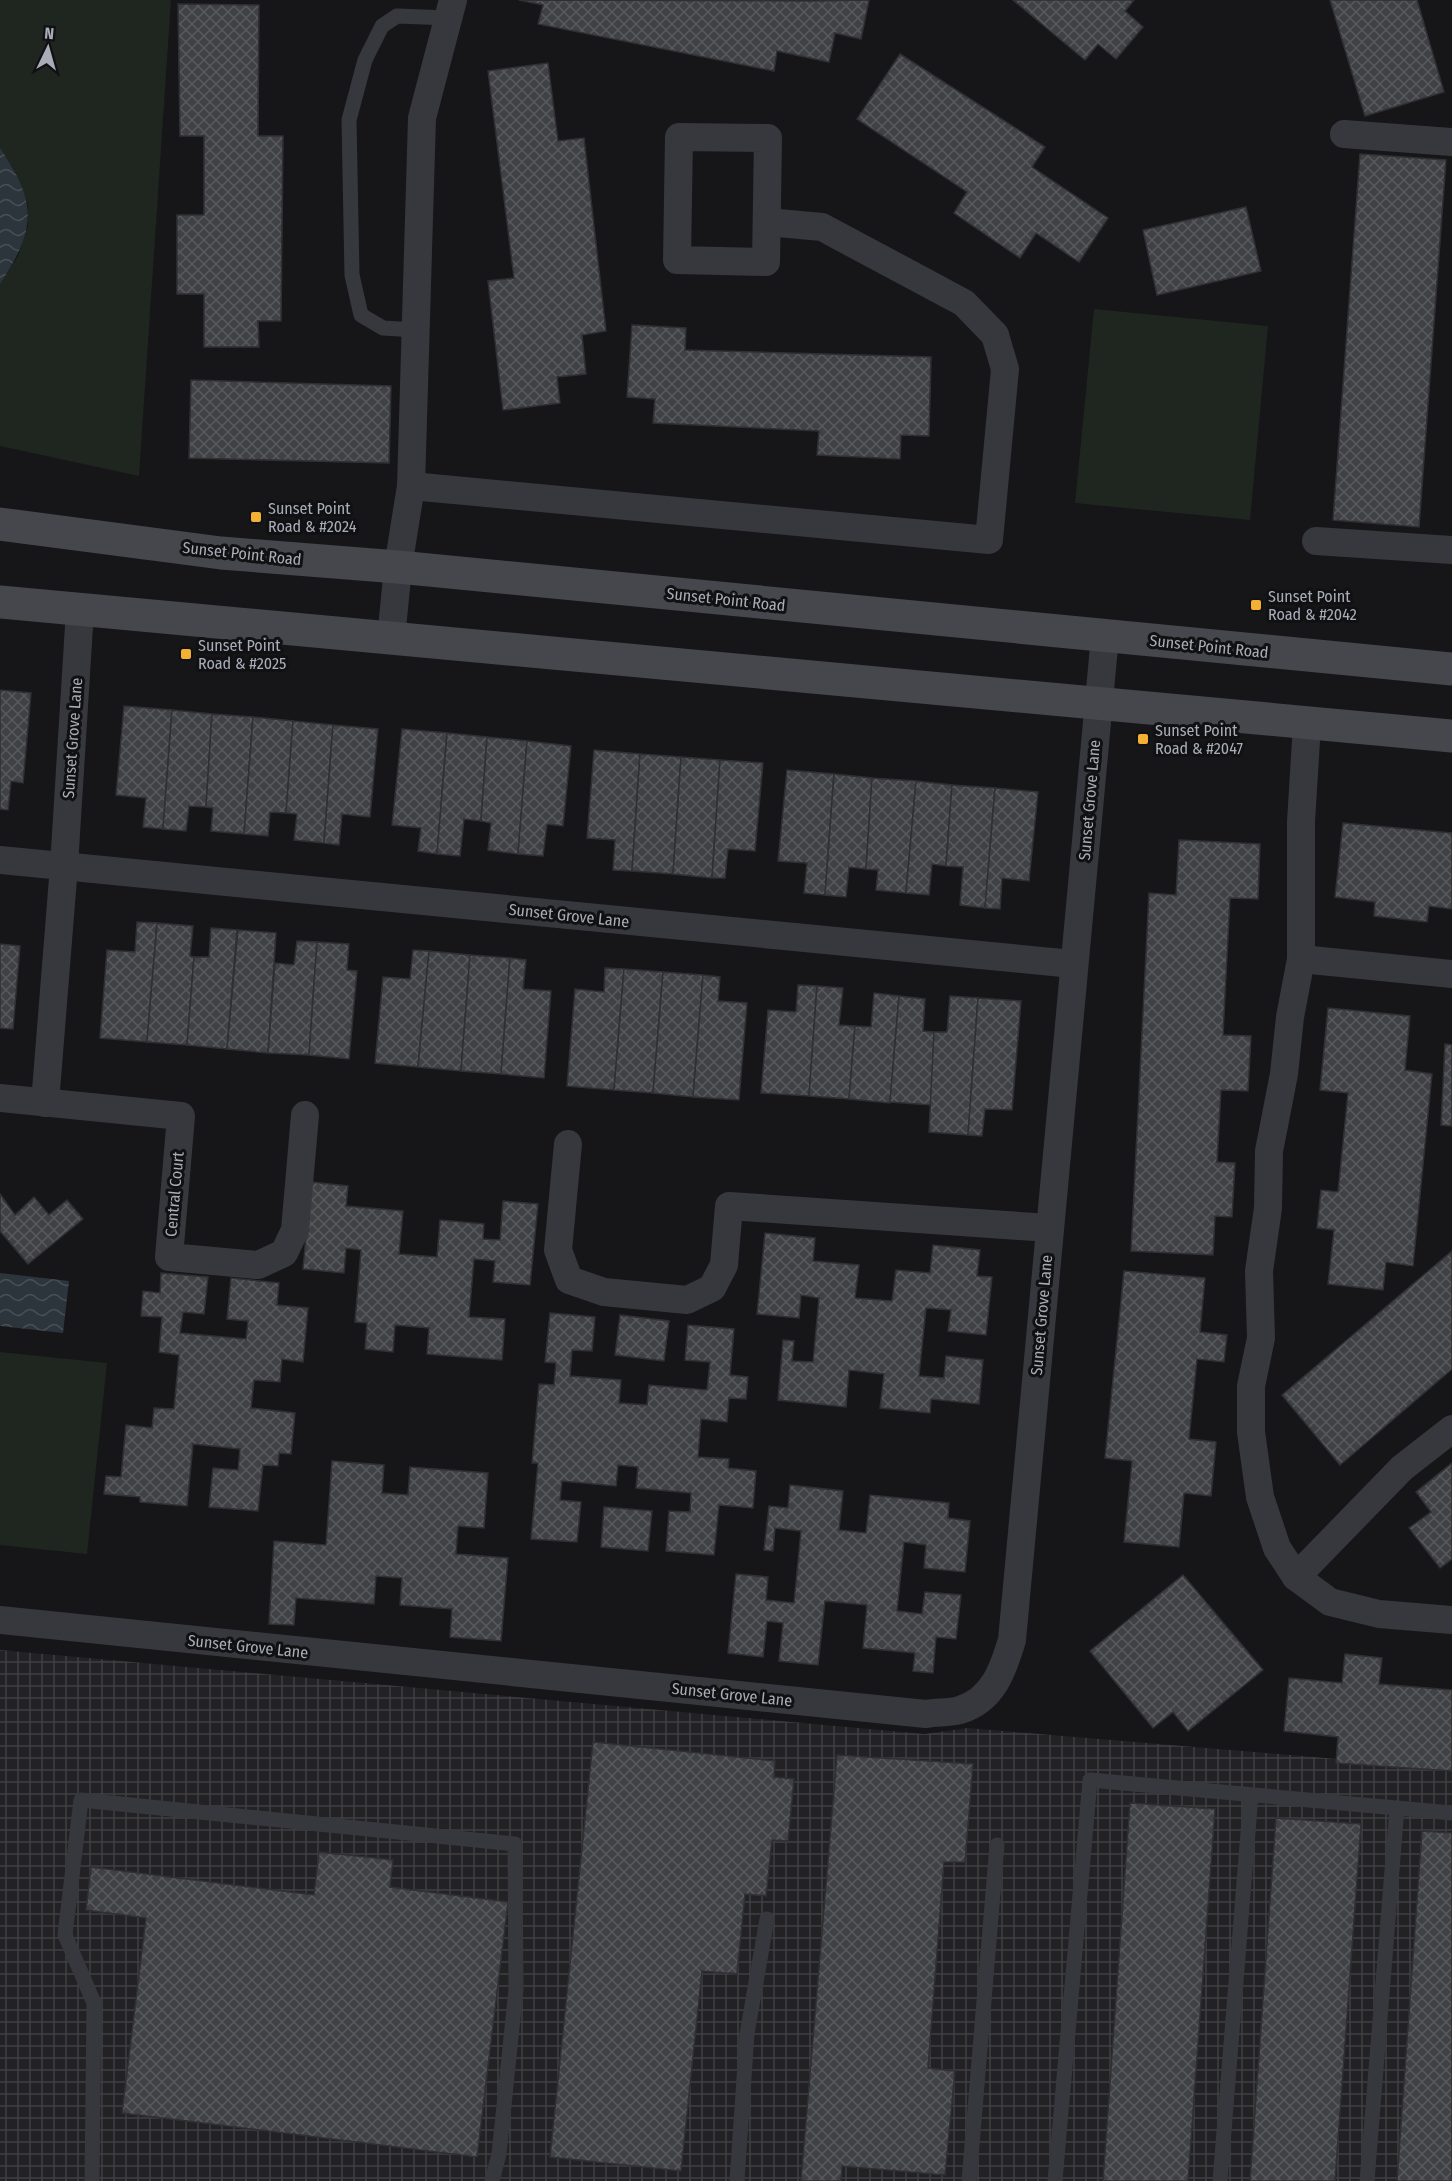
<svg xmlns="http://www.w3.org/2000/svg" width="1452" height="2181" font-family="'Fira Sans Condensed',sans-serif">
  <style>
    .industrial { fill: url(#industrial-grid) }
    .green { fill: #1e261f }
    .water { fill: url(#water-waves) }
    .building { fill: url(#building-cross-hatch); stroke: #303034; stroke-width: 1.5 }
    .lines { fill: none; stroke-linecap: round; stroke-linejoin: round }
    .lane { stroke: #37383d; stroke-width: 15 }
    .street { stroke: #37383d; stroke-width: 28 }
    .secondary { stroke: #45474d; stroke-width: 33 }
    .poi-dot { fill: #f2b134; stroke: #111113; stroke-width: 2 }
    .labels { text-anchor: middle; stroke-width: 6; stroke-linejoin: round; paint-order: stroke }
    .poi-label { font-size: 16px; fill: #a8adb8; stroke: #111113; text-anchor: start }
    .street-label { font-size: 16px; fill: #a8adb8; stroke: #111113 }
  </style>
  <defs>
    <pattern id="industrial-grid" width="8" height="8" patternUnits="userSpaceOnUse" patternTransform="scale(1.5)"><rect width="8" height="8" fill="#222225"/><path d="M0 4h8M4 0v8" fill="none" stroke="#3f3f43"/></pattern>
    <pattern id="water-waves" width="16" height="10" patternUnits="userSpaceOnUse" patternTransform="scale(1.5)"><rect width="16" height="10" fill="#2c353c"/><path d="M0 5q4-4 8 0t8 0" fill="none" stroke="#485056"/></pattern>
    <pattern id="building-cross-hatch" width="8" height="8" patternUnits="userSpaceOnUse" patternTransform="scale(1.5)"><rect width="8" height="8" fill="#404145"/><path d="M0 0l8 8M0 8l8-8" fill="none" stroke="#595a5e"/></pattern>
  </defs>
  <rect width="100%" height="100%" fill="#161618"/>
  <path class="industrial" d="M0,1650L924,1734L968,1728L1337,1759L1452,1770V2181H0Z"/>
  <g class="green">
    <path d="M0,0H171L139,476L0,446V284L18,256L28,226V204L12,166L0,148Z"/>
    <path d="M1094,309L1268,326L1250,520L1075,503Z"/>
    <path d="M0,1352L107,1363L87,1554L0,1545Z"/>
  </g>
  <g class="water">
    <path d="M0,148C38,204 36,229 0,284Z"/>
    <path d="M0,1273L69,1281L63,1333L0,1326Z"/>
  </g>
  <g class="building">
    <path d="M519,0L814,1L869,0L861,39L835,33L829,62L777,51L774,71L538,24L543,5Z"/>
    <path d="M1013,0H1134L1125,11L1143,27L1116,59L1098,44L1085,60Z"/>
    <path d="M1330,0H1417L1444,92L1365,116Z"/>
    <path d="M178,4L259,5L258,136H283L281,321H258L259,347H204V294H177V215H204V136H180Z"/>
    <path d="M900,54L1045,147L1032,167L1108,218L1079,262L1036,233L1020,258L954,213L967,192L857,119Z"/>
    <path d="M548,63L558,141L584,138L606,331L582,335L586,374L557,377L560,403L503,410L488,281L514,278L488,71Z"/>
    <path d="M1360,154L1446,160L1419,527L1333,520Z"/>
    <path d="M1246,207L1261,271L1157,295L1143,230Z"/>
    <path d="M632,325L686,328L685,350L931,357L929,436L901,435L900,459L817,455L819,431L653,423L655,399L627,397Z"/>
    <path d="M191,380L391,386L389,463L189,458Z"/>
    <path d="M0,690L31,693L23,783L11,781L8,810L0,809Z"/>
    <path d="M124,706L172,710L163,829L143,827L146,798L116,795Z"/>
    <path d="M172,710L212,714L206,807L189,806L186,831L163,829Z"/>
    <path d="M212,714L253,717L244,834L211,831L213,808L206,807Z"/>
    <path d="M253,717L293,721L286,813L270,812L268,836L244,834Z"/>
    <path d="M293,721L333,725L324,843L294,840L297,814L286,813Z"/>
    <path d="M333,725L378,729L370,817L342,814L339,845L324,843Z"/>
    <path d="M402,729L447,733L437,854L418,851L421,828L392,825Z"/>
    <path d="M447,733L487,737L481,821L464,819L460,856L437,854Z"/>
    <path d="M487,737L527,741L518,854L488,850L491,823L481,821Z"/>
    <path d="M527,741L571,746L563,826L547,824L543,856L518,854Z"/>
    <path d="M594,750L640,754L632,871L613,870L615,840L587,838Z"/>
    <path d="M640,754L681,757L673,874L632,871Z"/>
    <path d="M681,757L720,760L712,878L673,874Z"/>
    <path d="M720,760L763,763L755,851L728,849L725,878H712Z"/>
    <path d="M787,770L834,774L825,895L804,893L807,863L778,861Z"/>
    <path d="M834,774L872,778L866,869L849,867L846,897L825,895Z"/>
    <path d="M872,778L916,781L906,893L876,890L878,870L866,869Z"/>
    <path d="M916,781L952,785L946,866L932,864L929,895L906,893Z"/>
    <path d="M952,785L995,788L985,908L960,905L963,867L946,866Z"/>
    <path d="M995,788L1038,792L1029,881L1002,878L1000,909L985,908Z"/>
    <path d="M1343,823L1452,833V909L1429,906L1427,922L1374,916L1375,902L1335,897Z"/>
    <path d="M1179,840L1260,844L1258,899L1230,898L1223,1035L1251,1036L1248,1091L1221,1090L1217,1162L1235,1163L1232,1217L1215,1216L1213,1255L1131,1251L1149,893L1176,895Z"/>
    <path d="M137,922L157,923L147,1042L100,1038L107,950L135,952Z"/>
    <path d="M157,923L193,926L190,956L194,957L187,1045L147,1042Z"/>
    <path d="M211,928L237,930L227,1049L187,1045L194,957H209Z"/>
    <path d="M238,930L276,933L268,1053L227,1049Z"/>
    <path d="M297,941L317,942L309,1055L268,1053L275,963L294,965Z"/>
    <path d="M317,942L349,944L347,970L357,971L349,1059L309,1055Z"/>
    <path d="M0,944L20,946L13,1029L0,1028Z"/>
    <path d="M413,950L429,951L418,1067L375,1063L383,977L410,979Z"/>
    <path d="M429,951L470,955L461,1071L418,1067Z"/>
    <path d="M470,955L510,958L501,1074L461,1071Z"/>
    <path d="M510,958L526,960L523,989L551,991L544,1078L501,1074Z"/>
    <path d="M605,968L624,969L614,1090L567,1086L575,989L604,992Z"/>
    <path d="M624,969L663,972L653,1093L614,1090Z"/>
    <path d="M663,972L703,975L693,1097L653,1093Z"/>
    <path d="M703,975L720,977L718,1001L747,1003L739,1100L693,1097Z"/>
    <path d="M798,985L817,986L809,1096L761,1093L768,1010L796,1012Z"/>
    <path d="M817,986L843,988L839,1025L855,1026L849,1099L809,1096Z"/>
    <path d="M874,993L899,996L890,1103L849,1099L855,1026L871,1027Z"/>
    <path d="M899,996L925,999L923,1031L934,1032L931,1105L890,1102Z"/>
    <path d="M950,996L978,998L968,1135L929,1132L934,1032H947Z"/>
    <path d="M978,998L1021,1001L1012,1110L985,1109L982,1136L968,1135Z"/>
    <path d="M1328,1008L1410,1016L1405,1070L1432,1074L1413,1266L1386,1262L1383,1290L1328,1284L1334,1230L1317,1228L1321,1190L1338,1192L1348,1093L1320,1090Z"/>
    <path d="M1445,1044L1452,1045V1126L1441,1125Z"/>
    <path d="M311,1182L348,1186L346,1206L403,1211L399,1254L437,1257L440,1220L484,1224L483,1239L500,1240L503,1201L538,1204L530,1285L493,1282L495,1261L474,1259L469,1317L505,1319L502,1360L427,1354L429,1328L395,1325L393,1352L365,1349L367,1323L355,1322L361,1250L346,1248L344,1273L303,1269Z"/>
    <path d="M0,1194L15,1215L34,1197L49,1215L67,1200L83,1219L28,1264L0,1231Z"/>
    <path d="M765,1233L815,1238L813,1261L859,1265L855,1298L892,1301L896,1270L930,1273L933,1245L980,1250L977,1276L992,1277L986,1335L948,1331L951,1310L926,1308L919,1376L944,1378L946,1356L983,1360L979,1404L931,1399L930,1413L880,1408L884,1374L849,1370L846,1407L778,1400L783,1340L794,1341L792,1361L813,1362L819,1298L801,1295L799,1318L757,1314Z"/>
    <path d="M1452,1251V1369L1340,1465L1282,1395Z"/>
    <path d="M1124,1271L1205,1278L1200,1332L1227,1335L1224,1362L1197,1359L1189,1439L1216,1442L1211,1496L1184,1493L1179,1547L1124,1542L1132,1461L1105,1458Z"/>
    <path d="M161,1273L208,1277L204,1314L183,1312L180,1333L246,1339L248,1321L227,1319L231,1278L279,1283L277,1305L308,1308L303,1362L282,1359L280,1382L254,1380L251,1408L295,1413L291,1454L279,1453L278,1466L263,1465L258,1511L209,1507L213,1468L238,1470L240,1449L193,1444L187,1506L140,1502V1497L104,1494L106,1476L121,1477L126,1425L152,1428L154,1408L174,1409L179,1355L159,1352L162,1317L141,1316L143,1291L160,1293Z"/>
    <path d="M550,1313L595,1317L592,1351L572,1350L570,1376L621,1380L619,1403L647,1405L649,1385L707,1390L710,1362L685,1360L688,1325L734,1329L730,1375L748,1377L746,1399L729,1398L727,1422L701,1419L698,1457L729,1459L728,1468L756,1471L753,1508L719,1505L714,1555L666,1551L669,1511L690,1512L691,1493L636,1488L638,1467L618,1465L616,1486L562,1481L560,1500L581,1502L577,1542L531,1539L538,1463H532L539,1384L554,1385L556,1363L545,1362Z"/>
    <path d="M620,1315L669,1321L664,1361L615,1355Z"/>
    <path d="M332,1461L384,1465L382,1493L408,1495L410,1467L488,1473L484,1528L458,1526L456,1554L508,1558L501,1641L450,1637L452,1609L400,1605L402,1578L376,1576L374,1604L296,1598L294,1625L269,1624L274,1541L326,1545Z"/>
    <path d="M1452,1463V1559L1440,1568L1409,1528L1431,1512L1416,1492Z"/>
    <path d="M790,1485L843,1491L839,1530L866,1533L870,1495L949,1503L948,1518L970,1521L965,1572L924,1568L926,1545L904,1542L897,1611L922,1614L925,1592L961,1595L956,1639L936,1637L933,1673L913,1671L915,1653L863,1648L867,1605L825,1601L818,1665L779,1661L783,1623L767,1621L763,1657L728,1653L736,1574L768,1577L766,1600L794,1603L801,1531L775,1528L773,1551L764,1550L769,1506L788,1508Z"/>
    <path d="M604,1507L652,1511L648,1551L601,1547Z"/>
    <path d="M1183,1575L1263,1670L1188,1731L1173,1712L1153,1728L1090,1651Z"/>
    <path d="M1345,1654L1382,1658L1379,1684L1452,1690V1771L1336,1763L1338,1737L1284,1731L1289,1678L1342,1683Z"/>
    <path d="M593,1742L775,1761L774,1777L794,1779L788,1841L772,1840L766,1896L745,1894L737,1974L702,1971L681,2171L550,2157Z"/>
    <path d="M837,1755L973,1764L965,1862H944L928,2068L955,2071L945,2175L842,2166L841,2181H801Z"/>
    <path d="M1130,1803L1215,1809L1188,2181H1103Z"/>
    <path d="M1276,1818L1361,1824L1335,2181H1250Z"/>
    <path d="M1422,1831L1452,1833V2181H1397Z"/>
    <path d="M319,1852L393,1860L390,1887L508,1902L477,2157L122,2113L146,1918L86,1910L91,1867L314,1895Z"/>
  </g>
  <g class="lines">
    <g class="lane">
      <path d="M416,330L383,328L361,315L352,275L349,120L365,60L382,26L397,16L449,18"/>
      <path d="M92,2181L94,2003L65,1935L81,1800L515,1844L516,1989L499,2154L492,2181"/>
      <path d="M737,2181L747,2034L767,1919"/>
      <path d="M969,2181L997,1845"/>
      <path d="M1055,2181L1090,1780L1452,1813"/>
      <path d="M1220,2181L1251,1795"/>
      <path d="M1367,2181L1397,1808"/>
    </g>
    <g class="street">
      <path d="M1344,134L1452,142"/>
      <path d="M679,137L768,138L766,262L677,260Z"/>
      <path d="M411,486L989,540L1005,369L995,335L964,303L822,227L767,222"/>
      <path d="M1316,541L1452,550"/>
      <path d="M391,639L398,567L411,486L422,118L453,0"/>
      <path d="M1307,724L1301,822V959L1290,1017L1284,1074L1269,1151L1268,1208L1259,1271L1261,1338L1251,1386V1432L1260,1497L1277,1548L1296,1577L1330,1602L1379,1614L1452,1620"/>
      <path d="M0,860L1073,964"/>
      <path d="M1301,959L1452,974"/>
      <path d="M0,1098L181,1116L169,1257L258,1265L284,1253L295,1230L305,1115"/>
      <path d="M45,1103L64,866L80,610"/>
      <path d="M568,1144L558,1250L569,1280L604,1292L687,1300L712,1288L724,1265L729,1206L1049,1228"/>
      <path d="M1296,1577L1402,1468L1452,1429"/>
      <path d="M0,1620L926,1714C937,1712 949,1713 960,1710C993,1700 1003,1670 1012,1640L1105,636"/>
    </g>
    <g class="secondary">
      <path d="M0,524L221,553L398,567L1452,669"/>
      <path d="M0,602L1452,736"/>
    </g>
  </g>
  <g class="poi-dot">
    <rect x="250" y="511" width="12" height="12" rx="3"/>
    <rect x="1250" y="599" width="12" height="12" rx="3"/>
    <rect x="180" y="648" width="12" height="12" rx="3"/>
    <rect x="1137" y="733" width="12" height="12" rx="3"/>
  </g>
  <g class="labels">
    <g class="poi-label">
      <text x="268" y="514">Sunset Point<tspan x="268" dy="18">Road &amp; #2024</tspan></text>
      <text x="1268" y="602">Sunset Point<tspan x="1268" dy="18">Road &amp; #2042</tspan></text>
      <text x="198" y="651">Sunset Point<tspan x="198" dy="18">Road &amp; #2025</tspan></text>
      <text x="1155" y="736">Sunset Point<tspan x="1155" dy="18">Road &amp; #2047</tspan></text>
    </g>
    <g class="street-label">
      <text transform="translate(242 553) rotate(6)" y="6">Sunset Point Road</text>
      <text transform="translate(726 599) rotate(6)" y="6">Sunset Point Road</text>
      <text transform="translate(1209 646) rotate(6)" y="6">Sunset Point Road</text>
      <text transform="translate(72 738) rotate(-86)" y="6">Sunset Grove Lane</text>
      <text transform="translate(1089 800) rotate(-85)" y="6">Sunset Grove Lane</text>
      <text transform="translate(569 915) rotate(6)" y="6">Sunset Grove Lane</text>
      <text transform="translate(174 1194) rotate(-85)" y="6">Central Court</text>
      <text transform="translate(1041 1315) rotate(-85)" y="6">Sunset Grove Lane</text>
      <text transform="translate(248 1646) rotate(6)" y="6">Sunset Grove Lane</text>
      <text transform="translate(732 1694) rotate(6)" y="6">Sunset Grove Lane</text>
    </g>
  </g>
  <g transform="translate(48 48) rotate(5)" stroke="#111113" stroke-width="4.5" paint-order="stroke">
  <path d="M0-4.5L10 22L0 15L-10 22Z" fill="#a8adb8"/>
  <text y="-9" font-size="16" font-weight="bold" text-anchor="middle" fill="#a8adb8">N</text>
  </g>
</svg>
